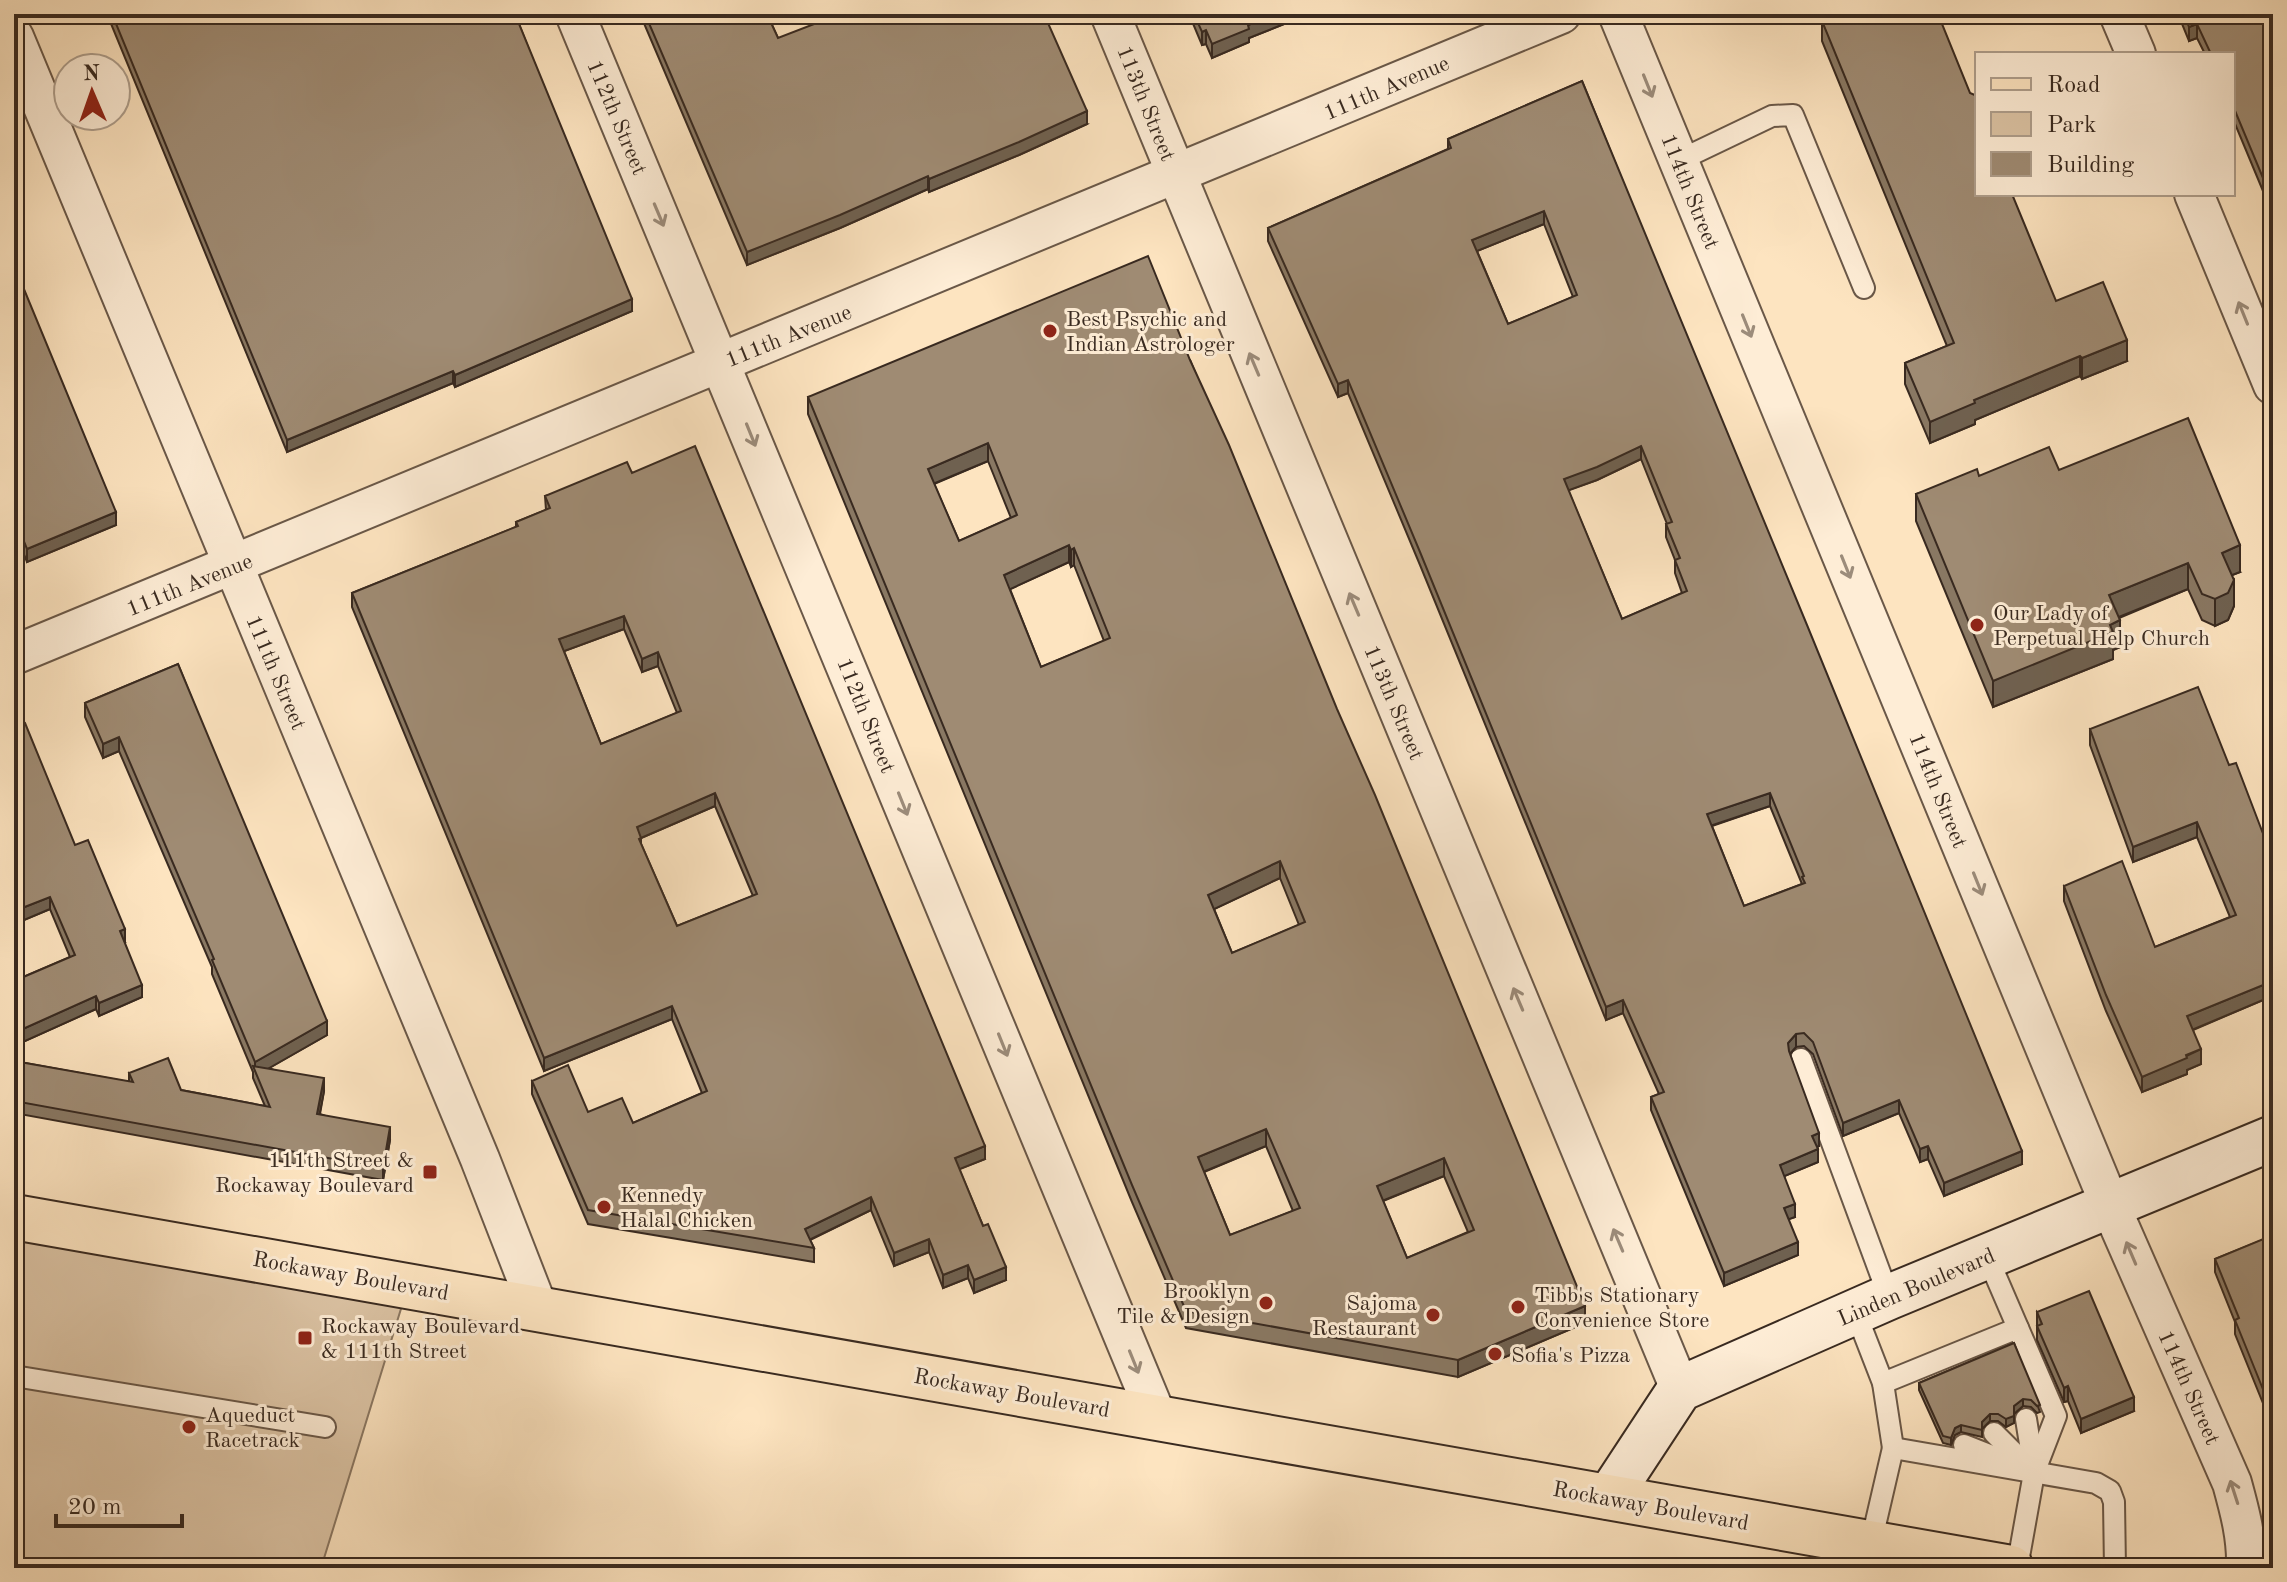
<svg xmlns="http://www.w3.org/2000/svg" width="2287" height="1582" font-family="'Old Standard TT',serif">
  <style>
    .green { fill: #dcc4a5; stroke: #8a7762; stroke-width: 2 }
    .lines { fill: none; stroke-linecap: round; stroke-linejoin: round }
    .lane-casing { stroke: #6a5848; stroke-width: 24 }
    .street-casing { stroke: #6a5848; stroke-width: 42 }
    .secondary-casing { stroke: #392a20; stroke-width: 48 }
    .primary-casing { stroke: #392a20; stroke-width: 48 }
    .lane { stroke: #feedd6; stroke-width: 20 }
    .street { stroke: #feedd6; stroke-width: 38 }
    .secondary { stroke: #feedd6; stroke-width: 44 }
    .primary { stroke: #fde4c0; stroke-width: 44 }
    .wall { fill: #897863; stroke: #392a20; stroke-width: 2; fill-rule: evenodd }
    .shaded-wall { fill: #6f6150; stroke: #392a20; stroke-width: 2 }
    .building { fill: #9f8b73; stroke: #392a20; stroke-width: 2; fill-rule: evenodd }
    .oneway { stroke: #9c8c7b }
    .poi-dot { fill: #8f2418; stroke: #feedd6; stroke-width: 3 }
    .labels { text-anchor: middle; stroke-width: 6; stroke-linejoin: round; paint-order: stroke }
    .street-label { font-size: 22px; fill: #392a20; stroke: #feedd6 }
    .poi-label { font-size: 22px; fill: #392a20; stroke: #feedd6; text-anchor: start }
  </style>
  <rect width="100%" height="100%" fill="#fde4c0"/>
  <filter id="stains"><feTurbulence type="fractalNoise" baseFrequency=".0025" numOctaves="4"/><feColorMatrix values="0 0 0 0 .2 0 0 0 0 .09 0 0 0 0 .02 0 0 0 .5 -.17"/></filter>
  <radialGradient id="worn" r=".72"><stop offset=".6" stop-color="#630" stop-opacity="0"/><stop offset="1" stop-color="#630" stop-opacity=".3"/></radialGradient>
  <path class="green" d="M14,1217L408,1286L321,1568H14Z"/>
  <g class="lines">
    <defs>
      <g id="lane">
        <path d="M1678,161L1772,116L1793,115L1864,288"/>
        <path d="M1801,1059L1889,1297"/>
        <path d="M1987,1256L2056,1416L2034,1473L2017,1568"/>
        <path d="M1855,1311L1883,1383L1893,1448"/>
        <path d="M14,1376L325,1427"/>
        <path d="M1883,1383L2018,1328"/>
        <path d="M2026,1419L2034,1469"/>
        <path d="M1994,1433L2034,1473"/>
        <path d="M1964,1445L1997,1458"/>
        <path d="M1871,1543L1893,1448L2096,1483L2110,1491L2114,1502L2115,1568"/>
      </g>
      <g id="street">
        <path d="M575,14L1157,1417"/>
        <path d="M1110,14L1680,1389"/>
        <path d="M1618,14L2110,1205L2232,1483C2240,1512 2247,1538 2246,1568"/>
        <path d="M2119,14L2136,54"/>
        <path d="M14,37L480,1159L538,1308"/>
        <path d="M2194,194L2273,385"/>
        <path d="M14,655L1561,14"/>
      </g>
      <path id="secondary" d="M1609,1497L1680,1389L1889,1297L2273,1138"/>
      <path id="primary" d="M14,1217L2011,1568"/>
    </defs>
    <use href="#lane" class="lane-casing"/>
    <use href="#street" class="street-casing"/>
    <use href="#secondary" class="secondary-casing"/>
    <use href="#primary" class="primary-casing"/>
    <use href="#lane" class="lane"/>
    <use href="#street" class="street"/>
    <use href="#secondary" class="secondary"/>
    <use href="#primary" class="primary"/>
  </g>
  <g class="wall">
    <path d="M107,14H515L632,311L455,387L453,383L287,452Z"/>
    <path d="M640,14H767L778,38L1087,124L1019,155L929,192L928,189L840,228L747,265Z"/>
    <path d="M1189,14H1309L1249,38V42L1212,58L1206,44L1202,45Z"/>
    <path d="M2178,14H2273V215L2233,119V54H2205L2197,38L2189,41Z"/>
    <path d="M1822,21L1977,194L2056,301L2127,361L2082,379L2080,376L1975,420V424L1930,443L1905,384V363L1947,346L1822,41Z"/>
    <path d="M1582,81L2022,1164L1944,1196L1928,1159L1920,1162L1899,1113L1843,1136L1813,1054L1804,1046L1796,1047L1790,1054L1819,1146L1817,1147L1818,1162L1784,1176L1795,1217L1788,1219L1798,1255L1724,1286L1651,1110V1097L1659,1094L1623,1013L1606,1020L1420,565L1348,393L1338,397L1268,241V228L1448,149V139ZM1544,224L1573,297L1508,324L1477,251ZM1641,459L1667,524H1666V537L1675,560V573L1682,593L1622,619L1568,490L1597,480ZM1770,806L1802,884L1744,906L1712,826Z"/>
    <path d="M14,265L116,525L27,562L14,530Z"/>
    <path d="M1190,360L1585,1323L1458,1377L1186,1328L1132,1202L808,414V397ZM988,461L1011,518L959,541L934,484ZM1069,562L1071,567L1074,565L1104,641L1041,667L1010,589ZM1280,878L1299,925L1232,953L1214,909ZM1266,1146L1293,1211L1230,1235L1204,1172ZM1444,1176L1468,1232L1407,1258L1383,1201Z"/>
    <path d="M2059,470L2240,572L2232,575L2234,606L2228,620L2215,626L2202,620L2188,589L2119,618L2120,647L2113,650V659L1993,707L1916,521V494L1979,476Z"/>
    <path d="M632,473L985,1159L959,1169L1006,1280L974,1293L968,1278L943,1288L929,1252L894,1266L871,1210L810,1240L814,1248V1262L588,1224L532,1094V1081L588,1112L633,1123L702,1093L672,1019L544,1071L352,607V593L516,527V522L546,510L545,496ZM624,629L642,672L658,666L677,713L601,744L564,651ZM715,806L753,896L677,926L641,844V838Z"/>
    <path d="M178,664L327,1035L269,1068L324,1091L320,1114L390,1140L383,1180L14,1113V1061L129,1082V1073L181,1090L265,1106L253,1078V1072L212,974V967L119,751L103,758L85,717V703Z"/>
    <path d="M14,728L125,942H124L142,997L99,1016L96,1009L14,1046V981L70,957L50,909L17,923L14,915Z"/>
    <path d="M2090,729L2229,765L2267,844L2273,842V1006L2267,1008L2263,1000L2193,1030L2201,1064L2187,1070V1074L2142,1092L2106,1011L2064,901V886L2155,947L2230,917L2197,837L2133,862L2090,745Z"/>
    <path d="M2273,1233V1428L2235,1334V1322L2215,1272V1259L2265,1239V1236Z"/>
    <path d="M2037,1312L2134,1411L2081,1433L2068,1401L2064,1402L2037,1340Z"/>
    <path d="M2014,1343L2040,1412L2037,1413L2031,1407L2023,1406L2014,1414V1423L2006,1427L1998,1421H1990L1982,1429V1437L1961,1432L1955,1435L1951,1445L1943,1443L1919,1390V1383Z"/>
  </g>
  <g class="shaded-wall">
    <path d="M1276,14H1309L1249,38V42L1212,58V44L1248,25Z"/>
    <path d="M2197,24V38L2189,41V27Z"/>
    <path d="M1206,30V44L1202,45V32Z"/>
    <path d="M1087,111V124L1019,155L929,192V179Z"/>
    <path d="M928,176V189L840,228L747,265V252Z"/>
    <path d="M1544,211V224L1472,253V240Z"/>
    <path d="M632,299V311L455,387V375Z"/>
    <path d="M2127,340V361L2082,379V358Z"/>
    <path d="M2080,356V376L1975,420V424L1930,443V422L1974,400Z"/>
    <path d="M453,371V383L287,452V440Z"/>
    <path d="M1348,380V393L1338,397V384Z"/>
    <path d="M988,443V461L928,486V469Z"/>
    <path d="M1641,446V459L1597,480L1564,492V479Z"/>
    <path d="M116,512V525L27,562V549Z"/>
    <path d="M1069,545V562L1004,592V575Z"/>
    <path d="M2240,545V572L2222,579V553Z"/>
    <path d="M1074,548V565L1071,567V550Z"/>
    <path d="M2188,563V589L2109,621V595Z"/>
    <path d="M2234,580V606L2228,620L2215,626V599Z"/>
    <path d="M624,616V629L559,653V639Z"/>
    <path d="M2120,620V647L2113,650V659L1993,707V681Z"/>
    <path d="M658,652V666L642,672V659Z"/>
    <path d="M119,737V751L103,758V744Z"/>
    <path d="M715,793V806L641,838V851L637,827Z"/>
    <path d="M1770,793V806L1707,827V814Z"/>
    <path d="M2197,822V837L2133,862V847Z"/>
    <path d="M1280,861V878L1208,912V895Z"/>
    <path d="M50,897V909L17,923V910Z"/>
    <path d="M125,929V942L120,944V931Z"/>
    <path d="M142,985V997L99,1016V1003Z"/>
    <path d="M2263,985V1000L2187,1032V1016Z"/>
    <path d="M2273,990V1006L2267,1008V993Z"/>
    <path d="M96,996V1009L14,1046V1033Z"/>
    <path d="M1623,1000V1013L1606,1020V1007Z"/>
    <path d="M672,1006V1019L544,1071V1058Z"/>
    <path d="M327,1021V1035L257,1075L255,1070V1062Z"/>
    <path d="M1796,1034V1047L1788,1056V1043Z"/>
    <path d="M2201,1049V1064L2187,1070V1074L2142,1092V1077Z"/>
    <path d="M324,1078V1091L317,1127V1114Z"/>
    <path d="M1899,1100V1113L1843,1136V1123Z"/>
    <path d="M390,1127V1140L383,1180V1168Z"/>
    <path d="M1266,1129V1146L1198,1174V1157Z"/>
    <path d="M1819,1133V1146L1812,1149V1136Z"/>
    <path d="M985,1146V1159L955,1171V1158Z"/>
    <path d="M1928,1146V1159L1920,1162V1149Z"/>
    <path d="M1818,1149V1162L1780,1178V1165Z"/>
    <path d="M2022,1151V1164L1944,1196V1183Z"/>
    <path d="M1444,1158V1176L1377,1203V1186Z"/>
    <path d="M871,1197V1210L805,1242V1229Z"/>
    <path d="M1795,1204V1217L1784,1221V1208Z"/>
    <path d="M929,1239V1252L894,1266V1253Z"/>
    <path d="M1798,1242V1255L1724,1286V1273Z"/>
    <path d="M968,1265V1278L943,1288V1275Z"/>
    <path d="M1006,1267V1280L974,1293V1280Z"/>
    <path d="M1585,1306V1323L1458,1377V1360Z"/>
    <path d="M2068,1386V1401L2064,1402V1388Z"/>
    <path d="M2134,1397V1411L2081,1433V1419Z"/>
    <path d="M2023,1399V1406L2014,1414V1423L2006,1427V1419L2014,1406Z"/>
    <path d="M1990,1414V1421L1982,1429V1422Z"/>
    <path d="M1961,1425V1432L1955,1435L1951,1445V1438L1955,1428Z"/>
  </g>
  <g class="building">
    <path d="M112,14H515L632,299L455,375L453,371L287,440Z"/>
    <path d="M645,14H767L778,38L840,14H1044L1087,111L1019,142L929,179L928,176L840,215L747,252Z"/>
    <path d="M1194,14H1276L1248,25L1249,29L1212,44L1206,30L1202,32Z"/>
    <path d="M1839,14H1938L1970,93L1977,96V194H2012L2056,301L2103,282L2127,340L2082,358L2080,356L1974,400L1975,403L1930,422L1905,363L1954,343L1822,21Z"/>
    <path d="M2184,14H2273V202L2233,106V54H2211L2197,24L2189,27Z"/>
    <path d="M1582,81L1807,625L2022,1151L1944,1183L1928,1146L1920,1149L1899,1100L1843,1123L1813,1042L1804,1033L1796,1034L1788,1043L1789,1051L1819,1133L1812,1136L1818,1149L1780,1165L1795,1204L1784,1208L1798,1242L1724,1273L1651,1097L1664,1092L1623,1000L1606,1007L1420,552L1348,380L1338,384L1268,228L1451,148L1448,139ZM1544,211L1577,295L1508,324L1472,240ZM1641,446L1672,522L1666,524L1680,558L1675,560L1687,591L1622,619L1564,479L1597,467ZM1770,793L1804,876L1802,877L1805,883L1744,906L1707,814Z"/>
    <path d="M1148,256L1190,360L1229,445L1337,709L1375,795L1585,1306L1458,1360L1186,1311L1132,1185L808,397ZM988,443L1017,515L959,541L928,469ZM1069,545L1071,550L1074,548L1110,638L1041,667L1004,575ZM1280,861L1305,922L1232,953L1208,895ZM1266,1129L1300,1208L1230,1235L1198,1157ZM1444,1158L1474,1230L1407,1258L1377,1186Z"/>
    <path d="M14,265L116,512L27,549L14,517Z"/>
    <path d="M2188,418L2240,545L2222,553L2234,580L2228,593L2215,599L2202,594L2188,563L2109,595L2120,620L2110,625L2113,632L1993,681L1916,494L1977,469L1979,476L2049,447L2059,470Z"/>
    <path d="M695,446L985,1146L955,1158L983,1226L988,1224L1006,1267L974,1280L968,1265L943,1275L929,1239L894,1253L871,1197L805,1229L814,1248L588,1210L532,1081L568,1065L588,1112L622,1098L633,1123L707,1091L672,1006L544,1058L352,593L518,526L516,522L550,508L545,496L627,462L632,473ZM624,616L642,659L658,652L681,711L601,744L559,639ZM715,793L757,894L677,926L639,839L641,838L637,827Z"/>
    <path d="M178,664L327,1021L255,1062L212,960L214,959L119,737L103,744L85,703Z"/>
    <path d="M2198,687L2229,765L2236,763L2267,844L2273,842V990L2267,993L2263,985L2187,1016L2201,1049L2186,1055L2187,1058L2142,1077L2106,995L2064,886L2122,861L2155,947L2236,915L2197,822L2133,847L2090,729Z"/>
    <path d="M25,723L75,845L88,840L125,929L120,931L142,985L99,1003L96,996L14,1033V981L75,955L50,897L17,910L14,902V728Z"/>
    <path d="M168,1058L181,1090L270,1107L253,1066L324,1078L317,1114L390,1127L383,1168L14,1101V1061L133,1082L129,1073Z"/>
    <path d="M2273,1233V1414L2235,1320L2239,1318L2215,1259L2266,1238L2265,1236Z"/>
    <path d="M2089,1291L2134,1397L2081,1419L2068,1386L2064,1388L2037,1326L2042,1324L2037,1312Z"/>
    <path d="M2014,1343L2040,1405L2037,1406L2031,1400L2023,1399L2014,1406V1416L2006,1419L1998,1414H1990L1982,1422V1430L1961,1425L1955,1428L1951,1438L1943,1436L1919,1383Z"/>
  </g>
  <defs><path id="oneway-shaft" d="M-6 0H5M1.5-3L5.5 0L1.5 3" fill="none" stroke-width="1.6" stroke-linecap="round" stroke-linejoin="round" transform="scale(2)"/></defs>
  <g class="oneway">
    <use href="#oneway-shaft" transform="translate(1648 86) rotate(68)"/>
    <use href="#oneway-shaft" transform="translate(659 215) rotate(67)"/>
    <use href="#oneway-shaft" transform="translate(2243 313) rotate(-112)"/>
    <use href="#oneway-shaft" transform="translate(1747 326) rotate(68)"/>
    <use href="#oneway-shaft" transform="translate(1254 364) rotate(-113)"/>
    <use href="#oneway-shaft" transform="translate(751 435) rotate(68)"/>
    <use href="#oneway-shaft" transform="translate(1846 567) rotate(68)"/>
    <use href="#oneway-shaft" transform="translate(1354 604) rotate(-113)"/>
    <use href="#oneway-shaft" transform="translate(903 804) rotate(68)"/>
    <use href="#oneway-shaft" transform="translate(1978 884) rotate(68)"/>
    <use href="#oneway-shaft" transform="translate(1518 999) rotate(-113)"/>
    <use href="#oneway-shaft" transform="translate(1003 1045) rotate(68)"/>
    <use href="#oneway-shaft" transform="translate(1618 1240) rotate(-113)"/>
    <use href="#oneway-shaft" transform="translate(2131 1253) rotate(-113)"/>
    <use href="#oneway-shaft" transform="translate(1134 1362) rotate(68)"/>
    <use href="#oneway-shaft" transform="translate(2234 1492) rotate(-108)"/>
  </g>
  <g class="poi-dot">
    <circle cx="1050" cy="331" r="8"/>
    <circle cx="1977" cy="625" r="8"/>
    <rect x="422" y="1164" width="16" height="16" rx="4"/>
    <circle cx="604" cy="1207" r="8"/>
    <circle cx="1266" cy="1303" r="8"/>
    <circle cx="1518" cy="1307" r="8"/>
    <circle cx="1433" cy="1315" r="8"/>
    <rect x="297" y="1330" width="16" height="16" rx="4"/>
    <circle cx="1495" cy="1354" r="8"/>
    <circle cx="189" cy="1427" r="8"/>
  </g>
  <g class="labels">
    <g class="street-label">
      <text transform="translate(1386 87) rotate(-23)" y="8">111th Avenue</text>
      <text transform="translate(1147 103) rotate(68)" y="8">113th Street</text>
      <text transform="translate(618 117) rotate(67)" y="8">112th Street</text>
      <text transform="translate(1691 191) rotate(68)" y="8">114th Street</text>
      <text transform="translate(788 335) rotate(-22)" y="8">111th Avenue</text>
      <text transform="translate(189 584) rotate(-22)" y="8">111th Avenue</text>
      <text transform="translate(277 672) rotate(67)" y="8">111th Street</text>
      <text transform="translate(1395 702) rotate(67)" y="8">113th Street</text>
      <text transform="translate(867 715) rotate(68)" y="8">112th Street</text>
      <text transform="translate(1939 790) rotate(68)" y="8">114th Street</text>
      <text transform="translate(351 1275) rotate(10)" y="8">Rockaway Boulevard</text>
      <text transform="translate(1916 1286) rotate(-23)" y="8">Linden Boulevard</text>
      <text transform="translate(2190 1387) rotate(66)" y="8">114th Street</text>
      <text transform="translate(1012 1392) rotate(10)" y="8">Rockaway Boulevard</text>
      <text transform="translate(1651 1505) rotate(10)" y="8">Rockaway Boulevard</text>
    </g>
    <g class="poi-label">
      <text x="1066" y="326">Best Psychic and<tspan x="1066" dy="25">Indian Astrologer</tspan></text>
      <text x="1993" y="620">Our Lady of<tspan x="1993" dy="25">Perpetual Help Church</tspan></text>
      <text x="414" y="1167" text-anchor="end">111th Street &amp;<tspan x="414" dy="25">Rockaway Boulevard</tspan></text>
      <text x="620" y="1202">Kennedy<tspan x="620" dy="25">Halal Chicken</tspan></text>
      <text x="1250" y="1298" text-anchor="end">Brooklyn<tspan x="1250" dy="25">Tile &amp; Design</tspan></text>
      <text x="1534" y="1302">Tibb's Stationary<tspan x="1534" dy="25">Convenience Store</tspan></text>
      <text x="1417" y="1310" text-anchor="end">Sajoma<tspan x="1417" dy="25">Restaurant</tspan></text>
      <text x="321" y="1333">Rockaway Boulevard<tspan x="321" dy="25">&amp; 111th Street</tspan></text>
      <text x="1511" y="1362">Sofia's Pizza</text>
      <text x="205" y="1422">Aqueduct<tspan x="205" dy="25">Racetrack</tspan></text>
    </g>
  </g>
  <rect width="2287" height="1582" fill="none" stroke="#fde4c0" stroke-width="48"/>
  <rect x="16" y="16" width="2255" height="1550" fill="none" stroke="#392a20" stroke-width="4"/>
  <rect x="24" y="24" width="2239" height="1534" fill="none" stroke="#392a20" stroke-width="2"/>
  <rect x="1975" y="52" width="260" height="144" fill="#feedd6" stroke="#af9f8d" stroke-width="2"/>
  <rect x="1991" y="78" width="40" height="12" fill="#fde4c0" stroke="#af9f8d" stroke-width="2"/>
  <text x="2047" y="92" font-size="24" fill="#392a20">Road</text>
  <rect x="1991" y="112" width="40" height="24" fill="#dcc4a5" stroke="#af9f8d" stroke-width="2"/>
  <text x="2047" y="132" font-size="24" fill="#392a20">Park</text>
  <rect x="1991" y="152" width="40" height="24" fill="#9f8b73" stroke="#af9f8d" stroke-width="2"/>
  <text x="2047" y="172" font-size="24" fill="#392a20">Building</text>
  <g transform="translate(92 92) rotate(358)"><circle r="38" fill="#feedd6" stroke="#af9f8d" stroke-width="2"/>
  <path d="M0-6L14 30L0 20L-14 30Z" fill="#8f2418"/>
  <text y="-12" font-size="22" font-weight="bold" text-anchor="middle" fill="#392a20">N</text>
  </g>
  <path d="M56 1514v12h126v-12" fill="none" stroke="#392a20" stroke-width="4"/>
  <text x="68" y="1514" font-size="24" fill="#392a20" stroke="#feedd6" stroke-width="6" paint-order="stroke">20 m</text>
  <rect width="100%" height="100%" filter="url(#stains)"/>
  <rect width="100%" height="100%" fill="url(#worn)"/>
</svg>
